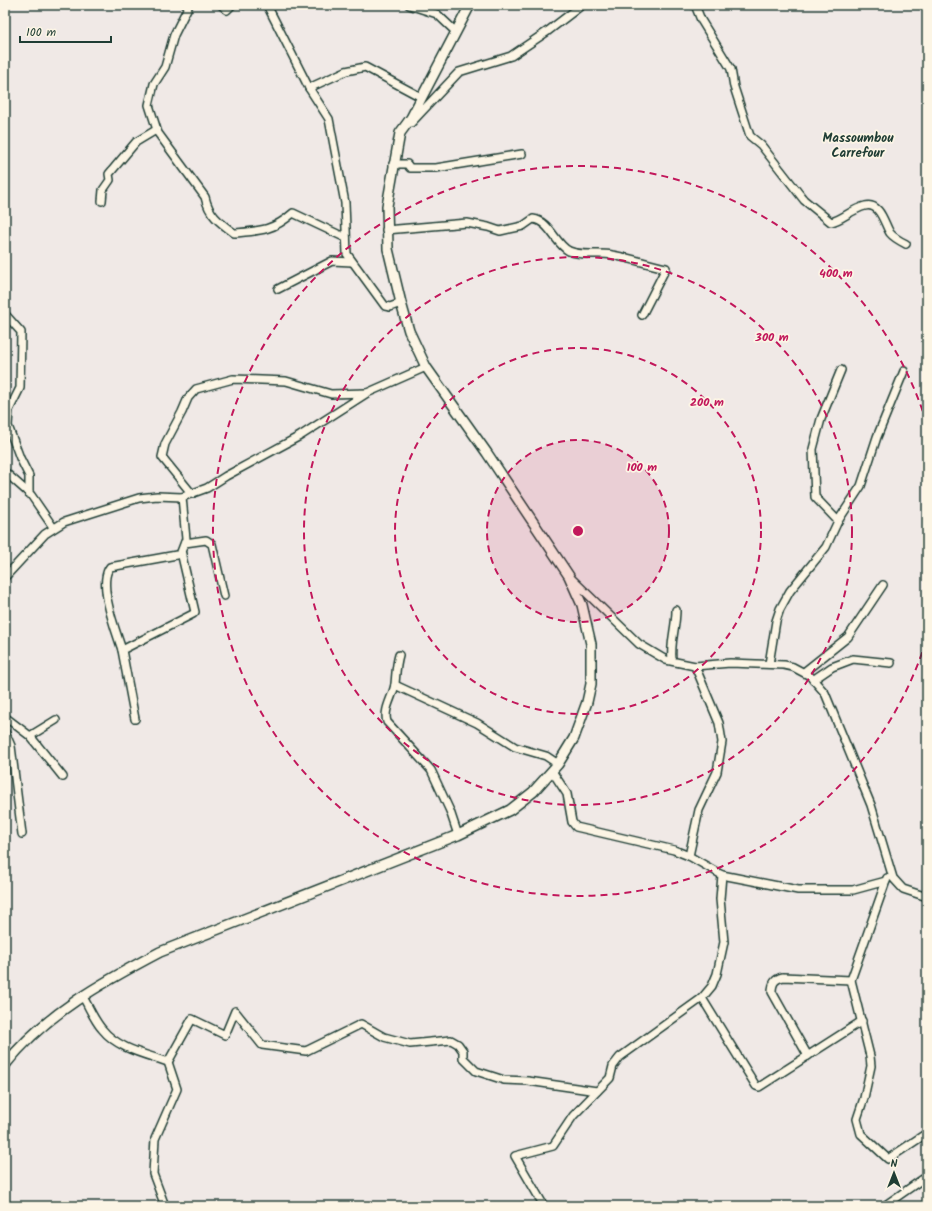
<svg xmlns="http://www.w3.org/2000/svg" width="932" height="1211" font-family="Kalam,sans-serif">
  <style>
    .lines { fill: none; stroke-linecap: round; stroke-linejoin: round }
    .minor-casing { stroke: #1f3d34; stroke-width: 10 }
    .major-casing { stroke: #1f3d34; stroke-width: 12 }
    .minor { stroke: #fcf5e5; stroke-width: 7 }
    .major { stroke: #fcf5e5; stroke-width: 9 }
    .ring { fill: none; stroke: #c2185b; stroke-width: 2; stroke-dasharray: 7 5 }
    .labels { text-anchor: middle; stroke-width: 3.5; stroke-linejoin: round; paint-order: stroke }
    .quarter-label { font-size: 13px; font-weight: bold; fill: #1f3d34; stroke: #fcf5e5 }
    .centre { fill: #c2185b; stroke: #fcf5e5; stroke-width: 2 }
    .ring-label { font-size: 12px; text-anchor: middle; font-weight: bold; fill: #c2185b; stroke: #fcf5e5; stroke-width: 3.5; stroke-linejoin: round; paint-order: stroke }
  </style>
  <rect width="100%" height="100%" fill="#f0e9e6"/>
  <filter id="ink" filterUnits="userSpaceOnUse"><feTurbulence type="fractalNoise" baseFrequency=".025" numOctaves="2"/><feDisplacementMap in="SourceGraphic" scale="8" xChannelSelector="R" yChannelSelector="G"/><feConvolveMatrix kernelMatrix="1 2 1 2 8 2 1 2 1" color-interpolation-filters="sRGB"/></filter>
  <g filter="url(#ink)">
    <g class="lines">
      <defs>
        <g id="minor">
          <path d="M189,5L174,35L165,67L154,84L149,105L158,133L205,197C209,215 219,222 234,233C259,231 273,231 293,213L346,238"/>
          <path d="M221,5L227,10L232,5"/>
          <path d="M267,5L309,88L329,119L345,203L347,254L385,306L390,307L401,303"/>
          <path d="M409,5L437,14L456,32"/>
          <path d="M695,5L701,20L731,69L734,87L750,136L761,145L804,200L831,222C842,220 852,209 865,206C880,202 884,223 890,233C894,238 900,241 906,244"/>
          <path d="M309,88L346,71L365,67L421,97"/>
          <path d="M411,123L459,72L511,56L548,31L582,5"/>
          <path d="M393,164H407L410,168H436L522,154"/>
          <path d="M102,201L103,190L110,180L109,174L136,142L156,130"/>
          <path d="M386,230L467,223L488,227L500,231L523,226L533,219C550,221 555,244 569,251C584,257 597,252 612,255C630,258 648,264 666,268L642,315"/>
          <path d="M278,289L332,261L352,262"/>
          <path d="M5,314L21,332L20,388L9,410L8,426L20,458L29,476V493"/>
          <path d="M5,472L31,495L53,527"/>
          <path d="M192,494L162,457L165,444L182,412L188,398L196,389L233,379L286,381L331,394L366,393"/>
          <path d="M838,521L815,497L813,449L821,419L841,370"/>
          <path d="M185,543L206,540L212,544L224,596"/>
          <path d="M5,577L45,534L64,522L139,498L157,496L182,497L207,488L226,476L300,436L367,393L426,367"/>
          <path d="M572,579L639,644L666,660L695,666L730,663L784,665L793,667L810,676L825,693L871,805L893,878L903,889L927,897"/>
          <path d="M122,650C116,631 97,583 110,567L182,554"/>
          <path d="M399,655C396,665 396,674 395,684C393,697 383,709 387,722L431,770L450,811L458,835"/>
          <path d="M672,660C670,642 676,628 676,610"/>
          <path d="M769,664L776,621L780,609L790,591L826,547L838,521L861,486L877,437L904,371"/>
          <path d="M804,672L848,637L883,585"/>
          <path d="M813,680L832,667L853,659L891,663"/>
          <path d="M395,685L477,723L515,747L546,756L558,764"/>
          <path d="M5,717L30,736L63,777"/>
          <path d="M135,719L122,650L193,614L195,612L181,552L186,539L182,497"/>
          <path d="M5,732L11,746L22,834"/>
          <path d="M30,736L56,720"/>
          <path d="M552,771L567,794L572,822L576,827L674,850L689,856L722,875L798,890H853L886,881"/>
          <path d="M689,856L699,810L717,772L722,742L719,723L695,666"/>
          <path d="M887,878L851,980L870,1056L871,1066L864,1098L857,1119L861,1134L888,1159L927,1133"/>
          <path d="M83,997C89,1007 94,1020 102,1029C118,1049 145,1054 168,1062L192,1019L225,1035L235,1011L262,1045L306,1051L361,1024L384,1037L410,1044L451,1040L458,1044L463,1051V1058L476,1071L504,1080L528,1081L597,1091"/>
          <path d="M702,998L756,1086L759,1087L862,1021"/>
          <path d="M808,1056L772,992C772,984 774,979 783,977L851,980"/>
          <path d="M165,1206L153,1174L155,1139L177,1089L168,1062"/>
          <path d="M544,1206L515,1156L553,1146L573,1116L610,1078L613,1066L620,1057L702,998L712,986L717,974L724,942L720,899L722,875"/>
          <path d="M884,1206L927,1176"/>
        </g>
        <path id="major" d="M5,1065C45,1014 103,982 160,952L458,835L510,810L533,792L558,764L574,738L587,702L591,684V644L582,605L569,576L487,453L426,367L409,331L401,303L388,249L387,206L400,133L411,118L470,5"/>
      </defs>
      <use href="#minor" class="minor-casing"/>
      <use href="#major" class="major-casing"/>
      <use href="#minor" class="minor"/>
      <use href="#major" class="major"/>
    </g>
  </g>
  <circle cx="578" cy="531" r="91" fill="#c2185b" fill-opacity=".12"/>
  <g class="ring">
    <circle cx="578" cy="531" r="91"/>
    <circle cx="578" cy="531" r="183"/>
    <circle cx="578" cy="531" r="274"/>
    <path d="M926 641A365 365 0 1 1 926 421"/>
  </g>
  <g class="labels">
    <g class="quarter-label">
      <text x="858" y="142">Massoumbou<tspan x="858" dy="15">Carrefour</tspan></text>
    </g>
  </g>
  <circle cx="578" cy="531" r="6" class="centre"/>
  <g class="ring-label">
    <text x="836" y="277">400 m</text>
    <text x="772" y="341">300 m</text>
    <text x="707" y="406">200 m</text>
    <text x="642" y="471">100 m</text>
  </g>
  <rect width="932" height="1211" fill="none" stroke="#fcf5e5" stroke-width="20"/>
  <rect x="10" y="10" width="912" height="1191" fill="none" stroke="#1f3d34" stroke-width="1.5" filter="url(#ink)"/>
  <g transform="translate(894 1173)" stroke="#fcf5e5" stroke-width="3" paint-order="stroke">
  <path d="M0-3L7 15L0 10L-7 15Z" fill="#1f3d34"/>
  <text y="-6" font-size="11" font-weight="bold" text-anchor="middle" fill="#1f3d34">N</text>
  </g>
  <path d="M20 36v6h91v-6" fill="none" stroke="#1f3d34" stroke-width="2"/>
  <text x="26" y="36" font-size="12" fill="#1f3d34" stroke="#fcf5e5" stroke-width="3" paint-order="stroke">100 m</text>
</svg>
